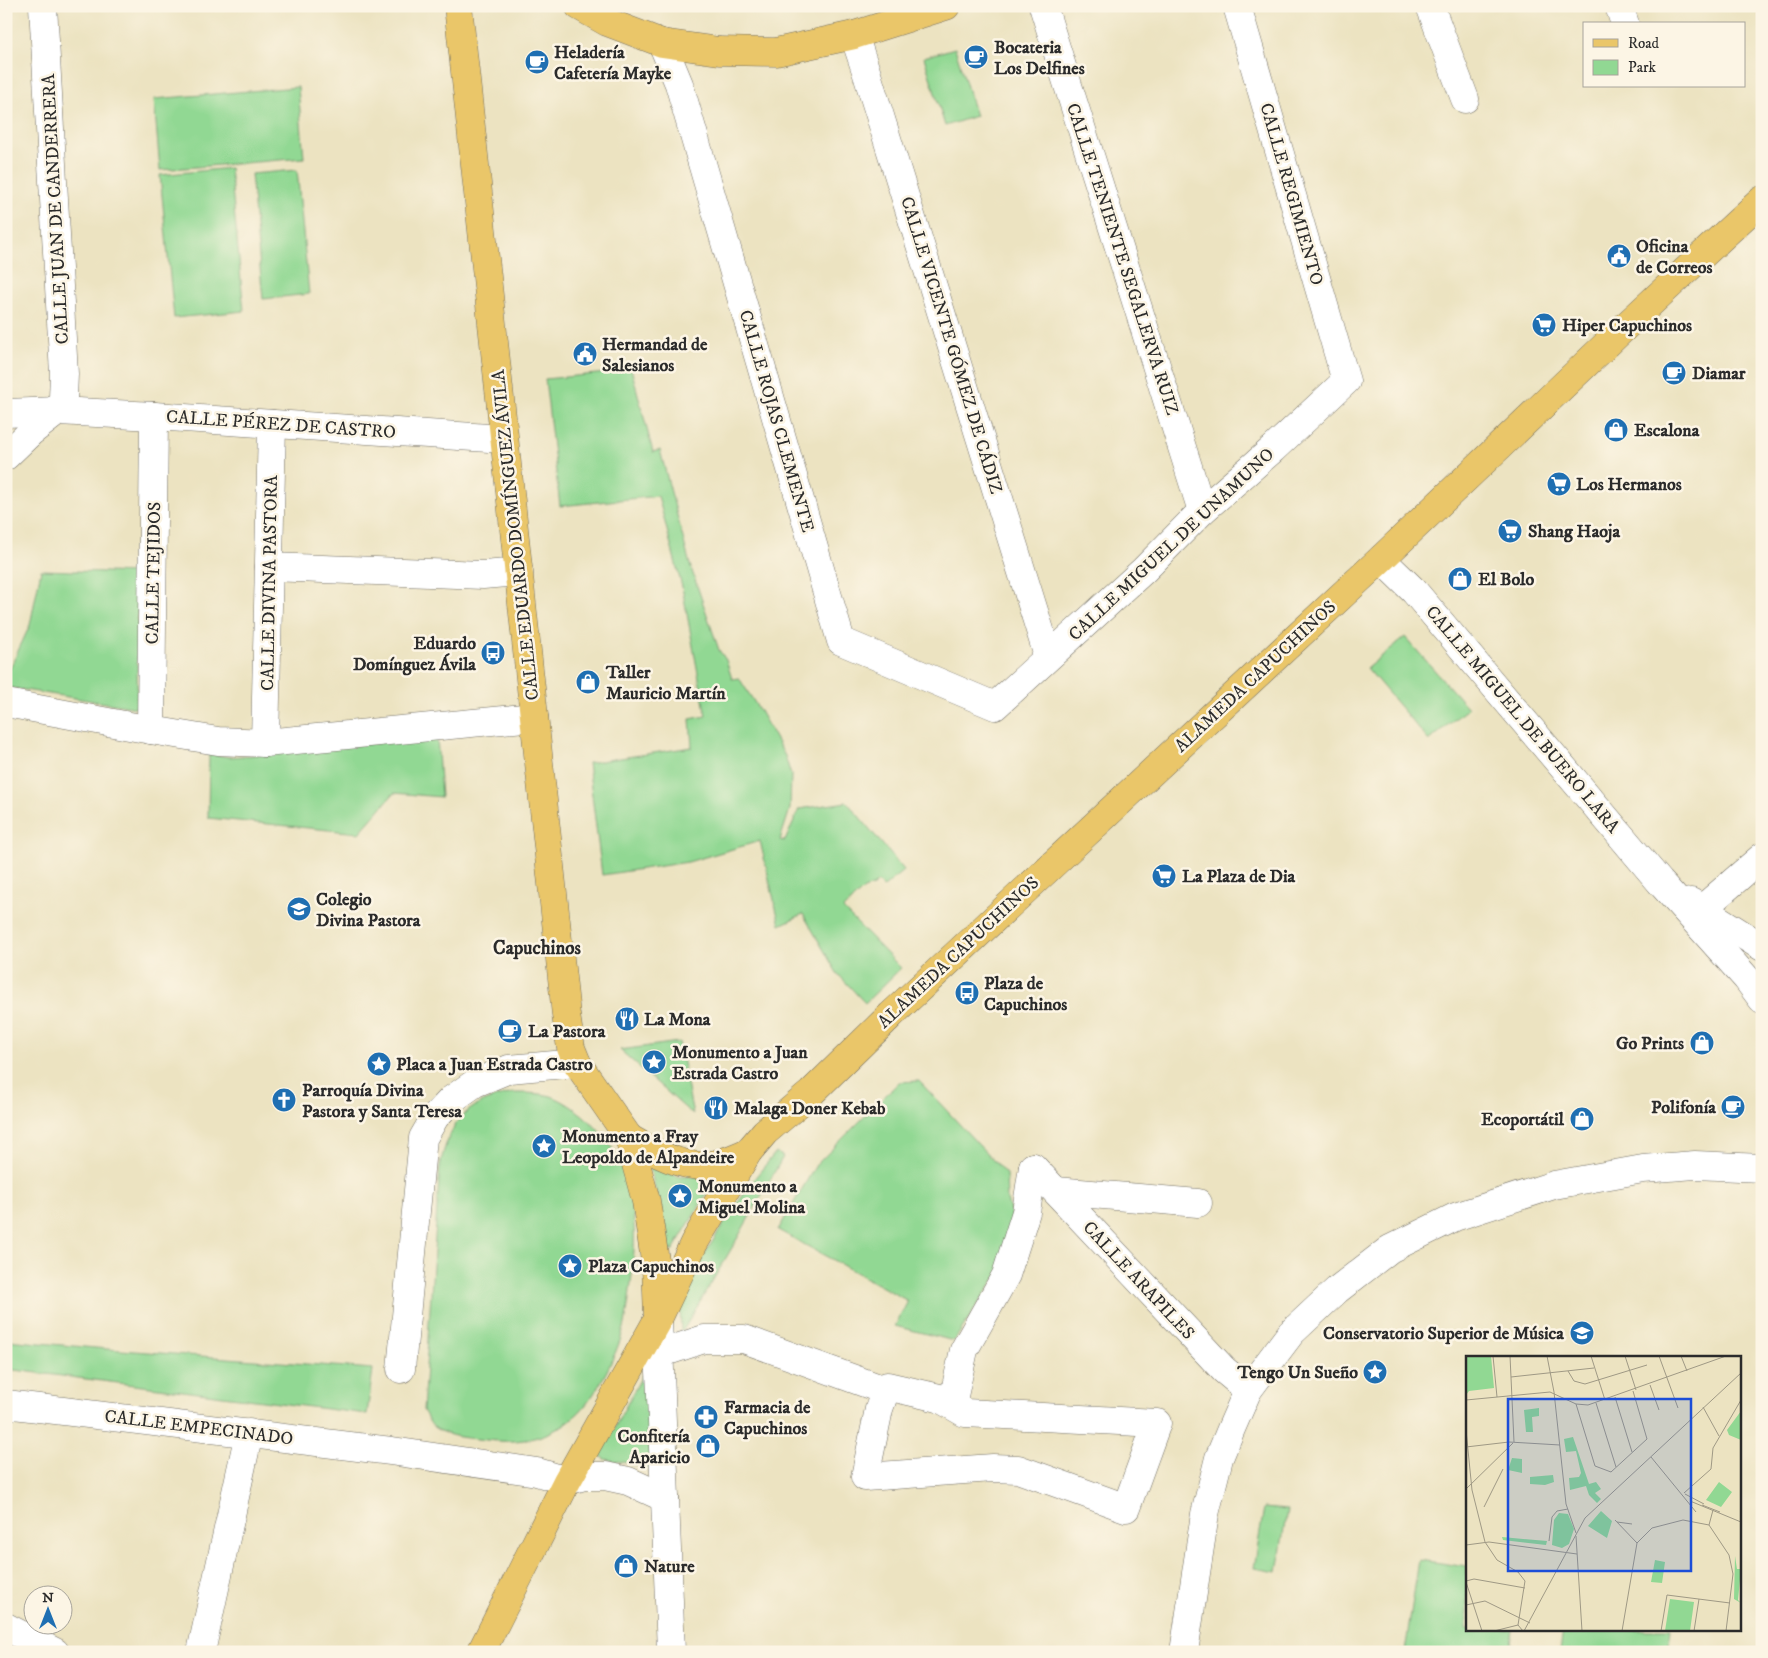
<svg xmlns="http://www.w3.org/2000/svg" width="1768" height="1658" font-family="'IM FELL DW Pica',serif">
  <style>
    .green { fill: #91d893; stroke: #5e825f }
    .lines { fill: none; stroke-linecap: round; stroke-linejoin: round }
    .minor-casing { stroke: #6f6b60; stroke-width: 29 }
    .major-casing { stroke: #6f6b60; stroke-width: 29 }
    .minor { stroke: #fff; stroke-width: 28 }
    .major { stroke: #eac669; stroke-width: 28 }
    .labels { text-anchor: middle; stroke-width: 5; stroke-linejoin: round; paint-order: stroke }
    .poi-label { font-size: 18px; font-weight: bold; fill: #2b2b2b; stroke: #fcf5e5; text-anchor: start }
    .street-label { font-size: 18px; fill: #2b2b2b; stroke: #fcf5e5 }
    .neighbourhood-label { font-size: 19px; font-weight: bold; fill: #2b2b2b; stroke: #fcf5e5 }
    .inset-road { fill: none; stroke: #9f9985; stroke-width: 1 }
    .view { fill: #1d4ed8; fill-opacity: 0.15; stroke: #1d4ed8; stroke-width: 2.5 }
    .inset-edge { fill: none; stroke: #2b2b2b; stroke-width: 2.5 }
  </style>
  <rect width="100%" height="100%" fill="#fcf5e5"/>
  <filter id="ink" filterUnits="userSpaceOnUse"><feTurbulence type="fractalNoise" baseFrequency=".02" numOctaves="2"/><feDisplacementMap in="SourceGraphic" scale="10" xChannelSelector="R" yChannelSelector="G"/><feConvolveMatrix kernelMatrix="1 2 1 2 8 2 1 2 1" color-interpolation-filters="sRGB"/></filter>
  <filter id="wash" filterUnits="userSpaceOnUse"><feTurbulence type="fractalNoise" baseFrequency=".0096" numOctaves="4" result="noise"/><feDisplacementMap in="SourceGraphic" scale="20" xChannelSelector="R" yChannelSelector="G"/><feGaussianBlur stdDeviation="1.12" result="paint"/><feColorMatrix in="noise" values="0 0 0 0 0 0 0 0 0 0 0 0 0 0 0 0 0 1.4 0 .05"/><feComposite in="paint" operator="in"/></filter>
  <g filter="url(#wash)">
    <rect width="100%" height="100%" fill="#ece3c1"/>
    <g class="green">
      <path d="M955,48L976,116L945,126L924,57Z"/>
      <path d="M298,87L304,158L160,170L154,99Z"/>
      <path d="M230,168L244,311L174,318L160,175Z"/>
      <path d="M297,170L309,294L263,299L251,174Z"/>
      <path d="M631,368L653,452L660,450L690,565L719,650L726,660L732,679L739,678L760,711L785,756L791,775L790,809L780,840L785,841L799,809L847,802L904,870L883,888L878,882L873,886L864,889L843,909L901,968L865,1003L837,973L803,914L780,925L760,841L688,862L602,875L588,763L692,747L690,719L706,716L682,587L658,496L560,506L545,379L617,372Z"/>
      <path d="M41,570L138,573L137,708L6,687V677L30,625Z"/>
      <path d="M1405,637L1468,708L1429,741L1367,668Z"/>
      <path d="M437,737L441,797L394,793L359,833L208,818L209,754L230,757L253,755Z"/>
      <path d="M679,1042L693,1115L620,1050Z"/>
      <path d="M919,1081L1006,1174L1007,1200L1012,1216L1000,1271L954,1341L895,1326L908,1301L778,1230L816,1165L899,1082Z"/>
      <path d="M513,1093C525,1093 539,1093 551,1096C563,1100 577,1110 586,1118C638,1163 639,1226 630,1290C629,1301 627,1312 625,1324C619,1350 596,1399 575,1416C549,1439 520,1444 487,1440C470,1438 450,1438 435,1428C430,1425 426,1415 423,1410L440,1165C451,1119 466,1103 513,1093Z"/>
      <path d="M776,1152L783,1157L733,1246L681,1334L680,1300L702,1258L723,1225L754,1179Z"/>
      <path d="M653,1167L680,1177L718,1175L673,1250L669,1251L662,1215L650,1169Z"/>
      <path d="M6,1340L107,1349L373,1369L367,1414L6,1369Z"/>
      <path d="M643,1374H646L647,1381L650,1466L647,1469H644L633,1464L604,1459L600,1455Z"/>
      <path d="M1264,1508L1287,1510L1277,1572L1254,1568Z"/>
      <path d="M1419,1560L1467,1567V1629H1513L1510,1652H1405Z"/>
      <path d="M1563,1629H1671L1668,1652H1560Z"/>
    </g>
  </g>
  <g filter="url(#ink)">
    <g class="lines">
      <defs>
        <g id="minor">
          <path d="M43,6L64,374L63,398L58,411"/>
          <path d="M1043,6L1202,511"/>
          <path d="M1430,6L1465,99"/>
          <path d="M1619,6L1625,24"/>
          <path d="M854,35L866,71L1048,656"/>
          <path d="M662,43L679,84L841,641L995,706L1144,570L1202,511L1273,449L1346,381L1237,6"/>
          <path d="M6,413L58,411L154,416L504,439"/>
          <path d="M6,456L31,432L58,411"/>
          <path d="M1381,559L1414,591L1660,882L1747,979L1762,999"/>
          <path d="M269,567L483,575L519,572"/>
          <path d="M6,703L151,730L218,741L265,743L534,717"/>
          <path d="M151,730L154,416"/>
          <path d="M265,743L272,424"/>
          <path d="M1691,902L1762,947"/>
          <path d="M1702,909L1762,857"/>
          <path d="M1033,1167L1224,1370L1248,1390"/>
          <path d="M1056,1191L1198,1203"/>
          <path d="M658,1319L671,1652"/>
          <path d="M659,1354L704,1339H744L876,1387"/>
          <path d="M401,1369L423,1138L435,1117L451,1100L475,1083L509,1069L577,1063"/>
          <path d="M887,1386L939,1398L965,1413L1157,1423L1126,1508L1018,1469L993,1468L865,1477L879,1409Z"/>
          <path d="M6,1404L391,1451L537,1472L567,1481L584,1476H605L628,1481L665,1498"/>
          <path d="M952,1405L964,1350L1006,1275L1026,1212L1033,1167"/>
          <path d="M6,1627L55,1652"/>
          <path d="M201,1652L249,1433"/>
          <path d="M1184,1652L1205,1514L1219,1458L1231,1429L1248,1390L1291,1333L1337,1290L1390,1249L1455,1217L1554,1185L1643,1169L1695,1165L1762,1168"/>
        </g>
        <g id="major">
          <path d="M458,6L566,1015L571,1048L577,1063L629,1138L646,1201L656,1267L658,1316"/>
          <path d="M579,6L607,22L662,43L719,51L776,52L854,35L946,6"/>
          <path d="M629,1138C651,1151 685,1170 711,1165C724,1163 736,1157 748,1152"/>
          <path d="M481,1652L567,1481L658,1319L694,1243L748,1152L765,1132L811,1093L891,1015L1381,559L1628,324L1762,200"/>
        </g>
      </defs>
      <use href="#minor" class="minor-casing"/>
      <use href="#major" class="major-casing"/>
      <use href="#minor" class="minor"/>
      <use href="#major" class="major"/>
    </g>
  </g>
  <defs>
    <symbol id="cafe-disc" viewBox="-11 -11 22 22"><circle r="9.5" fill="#1f6fb2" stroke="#fcf5e5"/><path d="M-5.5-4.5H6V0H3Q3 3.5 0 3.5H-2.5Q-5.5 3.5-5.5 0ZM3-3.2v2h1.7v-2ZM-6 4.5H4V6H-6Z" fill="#fff"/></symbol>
    <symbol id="civic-disc" viewBox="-11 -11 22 22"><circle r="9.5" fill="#1f6fb2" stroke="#fcf5e5"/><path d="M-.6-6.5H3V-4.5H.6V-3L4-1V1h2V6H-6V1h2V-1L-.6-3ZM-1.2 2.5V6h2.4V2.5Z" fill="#fff"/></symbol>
    <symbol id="supermarket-disc" viewBox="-11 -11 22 22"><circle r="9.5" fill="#1f6fb2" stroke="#fcf5e5"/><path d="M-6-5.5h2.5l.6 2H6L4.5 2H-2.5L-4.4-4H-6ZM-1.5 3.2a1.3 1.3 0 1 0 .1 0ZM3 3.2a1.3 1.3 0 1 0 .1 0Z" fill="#fff"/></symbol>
    <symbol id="shop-disc" viewBox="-11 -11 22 22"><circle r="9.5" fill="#1f6fb2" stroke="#fcf5e5"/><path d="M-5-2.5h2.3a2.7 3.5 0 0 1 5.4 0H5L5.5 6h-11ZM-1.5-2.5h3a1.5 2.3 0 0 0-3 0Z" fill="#fff"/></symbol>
    <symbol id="bus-disc" viewBox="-11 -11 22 22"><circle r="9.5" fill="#1f6fb2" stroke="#fcf5e5"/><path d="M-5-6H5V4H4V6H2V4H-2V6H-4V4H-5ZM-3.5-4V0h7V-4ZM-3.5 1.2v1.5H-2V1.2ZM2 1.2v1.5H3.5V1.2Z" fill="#fff"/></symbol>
    <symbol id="school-disc" viewBox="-11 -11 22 22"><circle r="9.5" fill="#1f6fb2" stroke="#fcf5e5"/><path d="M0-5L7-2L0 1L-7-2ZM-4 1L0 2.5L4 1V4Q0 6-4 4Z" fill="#fff"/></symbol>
    <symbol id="restaurant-disc" viewBox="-11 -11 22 22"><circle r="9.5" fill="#1f6fb2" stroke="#fcf5e5"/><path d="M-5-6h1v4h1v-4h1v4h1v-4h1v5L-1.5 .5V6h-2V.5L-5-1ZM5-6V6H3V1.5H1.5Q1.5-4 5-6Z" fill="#fff"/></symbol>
    <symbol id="sight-disc" viewBox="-11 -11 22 22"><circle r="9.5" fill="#1f6fb2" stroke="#fcf5e5"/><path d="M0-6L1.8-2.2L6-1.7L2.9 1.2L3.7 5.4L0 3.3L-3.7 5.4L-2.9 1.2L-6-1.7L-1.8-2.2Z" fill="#fff"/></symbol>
    <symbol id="church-disc" viewBox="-11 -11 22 22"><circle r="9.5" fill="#1f6fb2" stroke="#fcf5e5"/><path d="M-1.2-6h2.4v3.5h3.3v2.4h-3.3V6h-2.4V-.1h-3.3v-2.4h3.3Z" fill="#fff"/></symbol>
    <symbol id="university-disc" viewBox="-11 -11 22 22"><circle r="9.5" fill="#1f6fb2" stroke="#fcf5e5"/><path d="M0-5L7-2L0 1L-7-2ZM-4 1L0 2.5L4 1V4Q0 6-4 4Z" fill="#fff"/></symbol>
    <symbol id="pharmacy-disc" viewBox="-11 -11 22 22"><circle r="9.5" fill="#1f6fb2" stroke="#fcf5e5"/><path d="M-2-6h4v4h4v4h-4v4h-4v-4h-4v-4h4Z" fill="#fff"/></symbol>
  </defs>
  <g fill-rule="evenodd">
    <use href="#cafe-disc" x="962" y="43" width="28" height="28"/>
    <use href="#cafe-disc" x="523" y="48" width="28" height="28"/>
    <use href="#civic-disc" x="1605" y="242" width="28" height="28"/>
    <use href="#supermarket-disc" x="1530" y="311" width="28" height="28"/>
    <use href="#civic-disc" x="571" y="340" width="28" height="28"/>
    <use href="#cafe-disc" x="1660" y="359" width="28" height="28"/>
    <use href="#shop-disc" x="1602" y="416" width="28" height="28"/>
    <use href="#supermarket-disc" x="1545" y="470" width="28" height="28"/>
    <use href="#supermarket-disc" x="1496" y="517" width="28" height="28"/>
    <use href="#shop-disc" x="1446" y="565" width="28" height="28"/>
    <use href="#bus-disc" x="479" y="639" width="28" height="28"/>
    <use href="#shop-disc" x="574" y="668" width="28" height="28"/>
    <use href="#supermarket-disc" x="1150" y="862" width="28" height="28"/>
    <use href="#school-disc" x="285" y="895" width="28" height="28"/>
    <use href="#bus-disc" x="953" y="979" width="28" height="28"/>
    <use href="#restaurant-disc" x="613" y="1005" width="28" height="28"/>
    <use href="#cafe-disc" x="496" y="1017" width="28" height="28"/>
    <use href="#shop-disc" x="1688" y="1029" width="28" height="28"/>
    <use href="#sight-disc" x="640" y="1048" width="28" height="28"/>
    <use href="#sight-disc" x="365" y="1050" width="28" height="28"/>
    <use href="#church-disc" x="270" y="1086" width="28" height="28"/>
    <use href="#cafe-disc" x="1719" y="1093" width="28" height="28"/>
    <use href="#restaurant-disc" x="702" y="1094" width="28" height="28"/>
    <use href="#shop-disc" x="1568" y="1105" width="28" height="28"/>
    <use href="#sight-disc" x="530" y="1132" width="28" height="28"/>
    <use href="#sight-disc" x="666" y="1182" width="28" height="28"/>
    <use href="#sight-disc" x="556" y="1252" width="28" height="28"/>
    <use href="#university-disc" x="1568" y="1319" width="28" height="28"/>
    <use href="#sight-disc" x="1361" y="1358" width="28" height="28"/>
    <use href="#pharmacy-disc" x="692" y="1403" width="28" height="28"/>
    <use href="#shop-disc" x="694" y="1432" width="28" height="28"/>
    <use href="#shop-disc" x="612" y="1552" width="28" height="28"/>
  </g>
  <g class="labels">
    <g class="poi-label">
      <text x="994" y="53">Bocateria<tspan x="994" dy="21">Los Delfines</tspan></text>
      <text x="554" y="58">Heladería<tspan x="554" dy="21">Cafetería Mayke</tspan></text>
      <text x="1636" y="252">Oficina<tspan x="1636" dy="21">de Correos</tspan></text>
      <text x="1562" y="331">Hiper Capuchinos</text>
      <text x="602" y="350">Hermandad de<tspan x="602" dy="21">Salesianos</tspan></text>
      <text x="1692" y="379">Diamar</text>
      <text x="1634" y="436">Escalona</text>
      <text x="1576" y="490">Los Hermanos</text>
      <text x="1528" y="537">Shang Haoja</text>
      <text x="1478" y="585">El Bolo</text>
      <text x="476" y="649" text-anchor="end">Eduardo<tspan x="476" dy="21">Domínguez Ávila</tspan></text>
      <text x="606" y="678">Taller<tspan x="606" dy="21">Mauricio Martín</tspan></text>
      <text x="1182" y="882">La Plaza de Dia</text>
      <text x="316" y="905">Colegio<tspan x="316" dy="21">Divina Pastora</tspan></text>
      <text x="984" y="989">Plaza de<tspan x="984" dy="21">Capuchinos</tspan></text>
      <text x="644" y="1025">La Mona</text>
      <text x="528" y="1037">La Pastora</text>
      <text x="1684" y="1049" text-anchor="end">Go Prints</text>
      <text x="672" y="1058">Monumento a Juan<tspan x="672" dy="21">Estrada Castro</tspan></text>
      <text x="396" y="1070">Placa a Juan Estrada Castro</text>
      <text x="302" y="1096">Parroquía Divina<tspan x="302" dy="21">Pastora y Santa Teresa</tspan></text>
      <text x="1716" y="1113" text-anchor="end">Polifonía</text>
      <text x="734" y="1114">Malaga Doner Kebab</text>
      <text x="1564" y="1125" text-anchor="end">Ecoportátil</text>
      <text x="562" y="1142">Monumento a Fray<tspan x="562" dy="21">Leopoldo de Alpandeire</tspan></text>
      <text x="698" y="1192">Monumento a<tspan x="698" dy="21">Miguel Molina</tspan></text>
      <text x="588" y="1272">Plaza Capuchinos</text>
      <text x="1564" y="1339" text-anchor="end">Conservatorio Superior de Música</text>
      <text x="1358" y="1378" text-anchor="end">Tengo Un Sueño</text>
      <text x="724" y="1413">Farmacia de<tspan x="724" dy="21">Capuchinos</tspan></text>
      <text x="690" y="1442" text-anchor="end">Confitería<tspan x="690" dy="21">Aparicio</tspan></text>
      <text x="644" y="1572">Nature</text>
    </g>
    <g class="street-label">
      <text transform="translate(1292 194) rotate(74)" y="6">CALLE REGIMIENTO</text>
      <text transform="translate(55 209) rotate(-93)" y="6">CALLE JUAN DE CANDERRERA</text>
      <text transform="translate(1123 259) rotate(72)" y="6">CALLE TENIENTE SEGALERVA RUIZ</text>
      <text transform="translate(952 345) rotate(73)" y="6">CALLE VICENTE GÓMEZ DE CÁDIZ</text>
      <text transform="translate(777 421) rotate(74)" y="6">CALLE ROJAS CLEMENTE</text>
      <text transform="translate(281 424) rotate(4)" y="6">CALLE PÉREZ DE CASTRO</text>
      <text transform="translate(515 535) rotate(-96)" y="6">CALLE EDUARDO DOMÍNGUEZ ÁVILA</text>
      <text transform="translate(1171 544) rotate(-43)" y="6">CALLE MIGUEL DE UNAMUNO</text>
      <text transform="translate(153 573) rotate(-89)" y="6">CALLE TEJIDOS</text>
      <text transform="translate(269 583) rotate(-89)" y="6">CALLE DIVINA PASTORA</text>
      <text transform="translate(1255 676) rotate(-43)" y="6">ALAMEDA CAPUCHINOS</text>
      <text transform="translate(1523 719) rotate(50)" y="6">CALLE MIGUEL DE BUERO LARA</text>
      <text transform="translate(958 952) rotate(-43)" y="6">ALAMEDA CAPUCHINOS</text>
      <text transform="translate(1139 1280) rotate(47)" y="6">CALLE ARAPILES</text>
      <text transform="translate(199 1427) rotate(7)" y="6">CALLE EMPECINADO</text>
    </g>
    <g class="neighbourhood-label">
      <text x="537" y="954">Capuchinos</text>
    </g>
  </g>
  <g transform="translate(1466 1356)">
    <rect width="275" height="275" fill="#ece3c1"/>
    <path d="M0,0H25L28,32L3,35L0,39ZM73,52V60L66,61L67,76H60L58,54ZM275,55V84L263,79L261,74ZM107,81L123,128L130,126L135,133L129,137L135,143L131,147L123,139L120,130L104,134L103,122L113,121L115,117L110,95L100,96L98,83ZM46,102L56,103V117L42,114ZM87,119L88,126L79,129L64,128V121ZM253,126L266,136L255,151L240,144ZM135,155L146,165L141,182L122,170ZM93,157L102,158L108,173L103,188L96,192L86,189L88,164ZM36,181L81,185L80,189L37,184ZM269,200L271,213H275L272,244L275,247L268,243ZM189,204L199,206L196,227L185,226ZM204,243L228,246L224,275H199Z" fill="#91d893"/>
    <path class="inset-road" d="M27,0L31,41M44,0L48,86M81,0L88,36L100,148L110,177M125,0L139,44M159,0L170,34M193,0L212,52M215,0L221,15M102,15L108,25L119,28L181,9M45,21L128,12M184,29L193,54M149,41L166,96M0,44L84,36L110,48L122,49L260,0M130,47L150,111M110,48L129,110L145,116L181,83L167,35M237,51L253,80M0,74L6,134L19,186L31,204L52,216L59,225L52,269M0,91L43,86L94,89M185,101L230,156M0,133L47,87M218,137L245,113L247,92L275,44M219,138L238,148M224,145L275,166M236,149L254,156M18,151L37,113M149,164L171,187M151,166L166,168M243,169L247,154M110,180L116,275M83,185L86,161L91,155L102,153M0,189L23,186L111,198M0,225L8,223L59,232M0,226L16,275M0,249L19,245L64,267M28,275L52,269L57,275M58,275L119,162L275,17M156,275L171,187L186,172L217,164L243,169L263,199L267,218L260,275M195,275L201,239L264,247M228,275L233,243"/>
    <path class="view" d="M42,43H225V215H42Z"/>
    <rect width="275" height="275" class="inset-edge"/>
  </g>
  <rect width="1768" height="1658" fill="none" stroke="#fcf5e5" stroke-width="25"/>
  <rect x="1583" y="22" width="162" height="65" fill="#fcf5e5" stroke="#a8a49b"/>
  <rect x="1593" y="39" width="25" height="8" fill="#eac669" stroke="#a8a49b"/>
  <text x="1628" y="48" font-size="15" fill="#2b2b2b">Road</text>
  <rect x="1593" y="60" width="25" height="15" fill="#91d893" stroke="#a8a49b"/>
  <text x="1628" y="72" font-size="15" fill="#2b2b2b">Park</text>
  <g transform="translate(48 1610)"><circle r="24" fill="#fcf5e5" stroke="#a8a49b"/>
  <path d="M0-4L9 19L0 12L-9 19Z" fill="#1f6fb2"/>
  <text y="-8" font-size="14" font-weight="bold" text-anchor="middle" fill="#2b2b2b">N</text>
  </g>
</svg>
